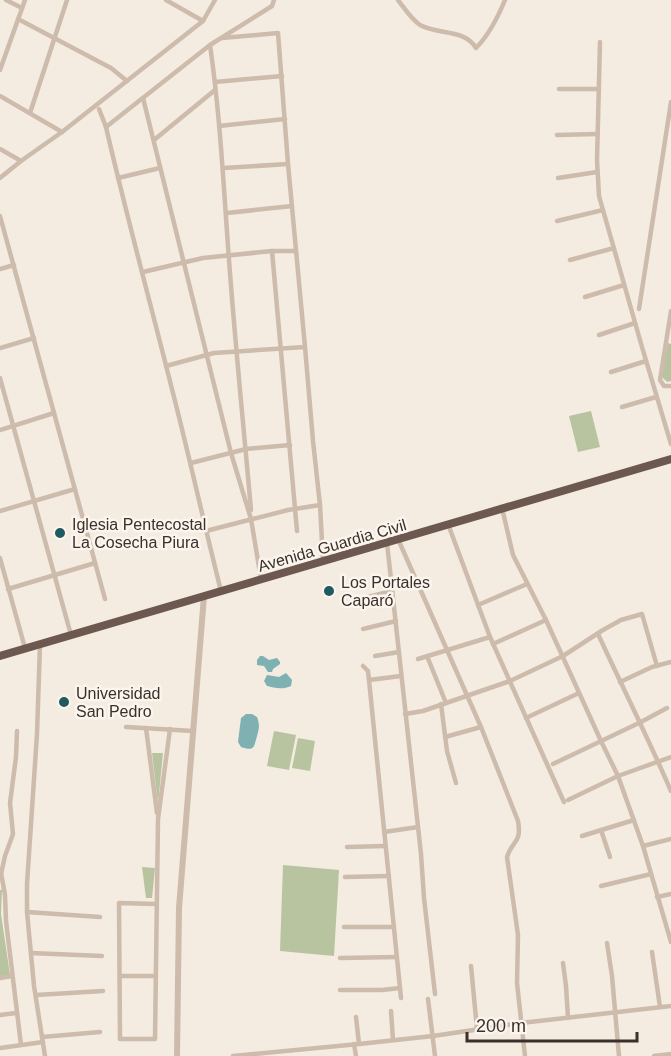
<svg xmlns="http://www.w3.org/2000/svg" width="671" height="1056" font-family="Arial,sans-serif">
  <style>
    .green { fill: #b8c4a0 }
    .water { fill: #7fb0b2 }
    .lines { fill: none; stroke-linecap: round; stroke-linejoin: round }
    .minor { stroke: #cdbbac; stroke-width: 4.5 }
    .tertiary { stroke: #cdbbac; stroke-width: 6 }
    .trunk { stroke: #6c584f; stroke-width: 8 }
    .poi-dot { fill: #1f5a5e; stroke: #fbf5ee; stroke-width: 2 }
    .labels { text-anchor: middle; stroke-width: 5; stroke-linejoin: round; paint-order: stroke }
    .poi-label { font-size: 16px; fill: #3b302b; stroke: #fbf5ee; text-anchor: start }
    .street-label { font-size: 16px; fill: #3b302b; stroke: #fbf5ee }
  </style>
  <rect width="100%" height="100%" fill="#f4ebe1"/>
  <g class="green">
    <path d="M668,343L671,344V381L667,382L662,377Z"/>
    <path d="M591,411L600,447L578,452L569,416Z"/>
    <path d="M274,731L296,735L289,770L267,766Z"/>
    <path d="M298,738L315,741L310,771L292,768Z"/>
    <path d="M152,753H163L158,804Z"/>
    <path d="M283,865L339,870L334,956L280,951Z"/>
    <path d="M142,867L155,868L152,898H146Z"/>
    <path d="M0,890H2L1,914L10,975L0,976Z"/>
  </g>
  <g class="water">
    <path d="M260,656H263L269,660L277,658L280,662V664L273,669L272,672H268L264,666L257,665V660Z"/>
    <path d="M286,673L292,680L291,686C283,690 274,688 267,686L264,681L267,675L279,677Z"/>
    <path d="M246,714H252L257,717C260,725 259,729 257,736C254,746 255,752 241,747L238,742L241,718Z"/>
  </g>
  <g class="lines">
    <g class="minor">
      <path d="M6,0L22,8"/>
      <path d="M166,0L203,21"/>
      <path d="M398,0C405,9 411,19 420,25C438,35 465,29 476,48C489,35 498,17 505,0"/>
      <path d="M18,19L111,68L127,81"/>
      <path d="M222,38L278,33L288,164L305,347L313,441L320,505L323,561"/>
      <path d="M600,42L597,160L599,196L642,347L671,444"/>
      <path d="M210,45C221,121 224,197 230,273C236,352 244,431 251,510"/>
      <path d="M0,70L25,0"/>
      <path d="M215,82L282,76"/>
      <path d="M559,89H598"/>
      <path d="M0,96L62,132"/>
      <path d="M143,98L231,453L251,519L261,579"/>
      <path d="M99,109L106,127C127,218 152,309 175,401C191,464 205,528 221,591"/>
      <path d="M30,113L67,0"/>
      <path d="M219,126L285,119"/>
      <path d="M106,127L210,45L272,6L274,0"/>
      <path d="M557,135L597,134"/>
      <path d="M154,140L215,90"/>
      <path d="M0,149L21,161"/>
      <path d="M224,168L288,164"/>
      <path d="M0,178L21,161L62,132L203,21L215,0"/>
      <path d="M118,178L160,168"/>
      <path d="M558,178L597,172"/>
      <path d="M227,213L292,206"/>
      <path d="M0,216L105,599"/>
      <path d="M557,221L603,210"/>
      <path d="M272,251L297,531"/>
      <path d="M570,260L614,248"/>
      <path d="M0,269L14,265"/>
      <path d="M143,272L203,258L272,251H296"/>
      <path d="M585,297L624,285"/>
      <path d="M639,309L671,102"/>
      <path d="M671,311L660,380L664,386H671"/>
      <path d="M599,335L635,323"/>
      <path d="M0,348L34,338"/>
      <path d="M166,366L214,353L305,347"/>
      <path d="M611,372L646,361"/>
      <path d="M0,378L71,635"/>
      <path d="M622,407L656,397"/>
      <path d="M0,430L54,413"/>
      <path d="M191,463L246,449L290,445"/>
      <path d="M502,508L513,555L546,620L601,741L618,776L643,846L671,942"/>
      <path d="M0,511L75,489"/>
      <path d="M448,524L490,637L564,802"/>
      <path d="M206,531L288,510L320,505"/>
      <path d="M398,539L481,727L518,821C522,844 512,840 507,857L518,935L517,983L525,1056"/>
      <path d="M387,543L421,854L424,898L435,994"/>
      <path d="M0,558L25,648"/>
      <path d="M8,589L95,563"/>
      <path d="M364,598L392,591"/>
      <path d="M478,605L527,584"/>
      <path d="M363,629L396,621"/>
      <path d="M598,634C622,686 648,738 671,791"/>
      <path d="M40,644L37,734L27,884V912L34,986L45,1056"/>
      <path d="M493,644L546,620"/>
      <path d="M375,656L399,652"/>
      <path d="M427,656L446,703"/>
      <path d="M418,659L490,637"/>
      <path d="M363,666L368,671L369,680L401,676"/>
      <path d="M369,680L401,998"/>
      <path d="M620,682L652,667L671,662"/>
      <path d="M441,704L447,751L456,783"/>
      <path d="M405,714L423,711L510,681L563,656L603,630L621,620L642,614L657,666"/>
      <path d="M526,718L579,693"/>
      <path d="M126,727L193,731"/>
      <path d="M146,728L157,813"/>
      <path d="M445,737L481,727"/>
      <path d="M553,764L641,722L667,708"/>
      <path d="M568,800L618,776L671,757"/>
      <path d="M601,830L610,857"/>
      <path d="M384,832L418,827"/>
      <path d="M582,836L634,820"/>
      <path d="M643,846L671,839"/>
      <path d="M347,847L385,846"/>
      <path d="M1,873L5,895L6,921L21,1045"/>
      <path d="M1,874L5,856L13,834L10,803L16,757L17,731"/>
      <path d="M345,877L389,876"/>
      <path d="M601,886L651,874"/>
      <path d="M657,897L671,894"/>
      <path d="M156,904L119,903L120,1039H155L158,819L170,729"/>
      <path d="M27,912L100,917"/>
      <path d="M344,927H394"/>
      <path d="M607,943L612,976L619,1056"/>
      <path d="M652,952L660,1007"/>
      <path d="M31,953L102,956"/>
      <path d="M340,958L397,957"/>
      <path d="M563,963L566,986L568,1018"/>
      <path d="M471,966L477,1029"/>
      <path d="M120,976H155"/>
      <path d="M0,978L12,976"/>
      <path d="M340,990H382L400,988"/>
      <path d="M36,995L103,991"/>
      <path d="M428,999L435,1056"/>
      <path d="M391,1011L393,1040"/>
      <path d="M0,1015L16,1013"/>
      <path d="M356,1017L359,1044"/>
      <path d="M42,1037L100,1032"/>
      <path d="M354,1044L356,1056"/>
      <path d="M0,1048L43,1042"/>
      <path d="M233,1056L359,1044L433,1036L521,1023L671,1006"/>
      <path d="M654,1056L671,1054"/>
    </g>
    <path class="tertiary" d="M177,1056L179,908L204,596"/>
    <path class="trunk" d="M0,656L671,459"/>
  </g>
  <g class="poi-dot">
    <circle cx="60" cy="533" r="6"/>
    <circle cx="329" cy="591" r="6"/>
    <circle cx="64" cy="702" r="6"/>
  </g>
  <g class="labels">
    <g class="poi-label">
      <text x="72" y="530">Iglesia Pentecostal<tspan x="72" dy="18">La Cosecha Piura</tspan></text>
      <text x="341" y="588">Los Portales<tspan x="341" dy="18">Caparó</tspan></text>
      <text x="76" y="699">Universidad<tspan x="76" dy="18">San Pedro</tspan></text>
    </g>
    <g class="street-label">
      <text transform="translate(332 545) rotate(-16)" y="6">Avenida Guardia Civil</text>
    </g>
  </g>
  <path d="M467 1032v9h170v-9" fill="none" stroke="#3b302b" stroke-width="3"/>
  <text x="476" y="1032" font-size="18" fill="#3b302b" stroke="#fbf5ee" stroke-width="4.5" paint-order="stroke">200 m</text>
</svg>
